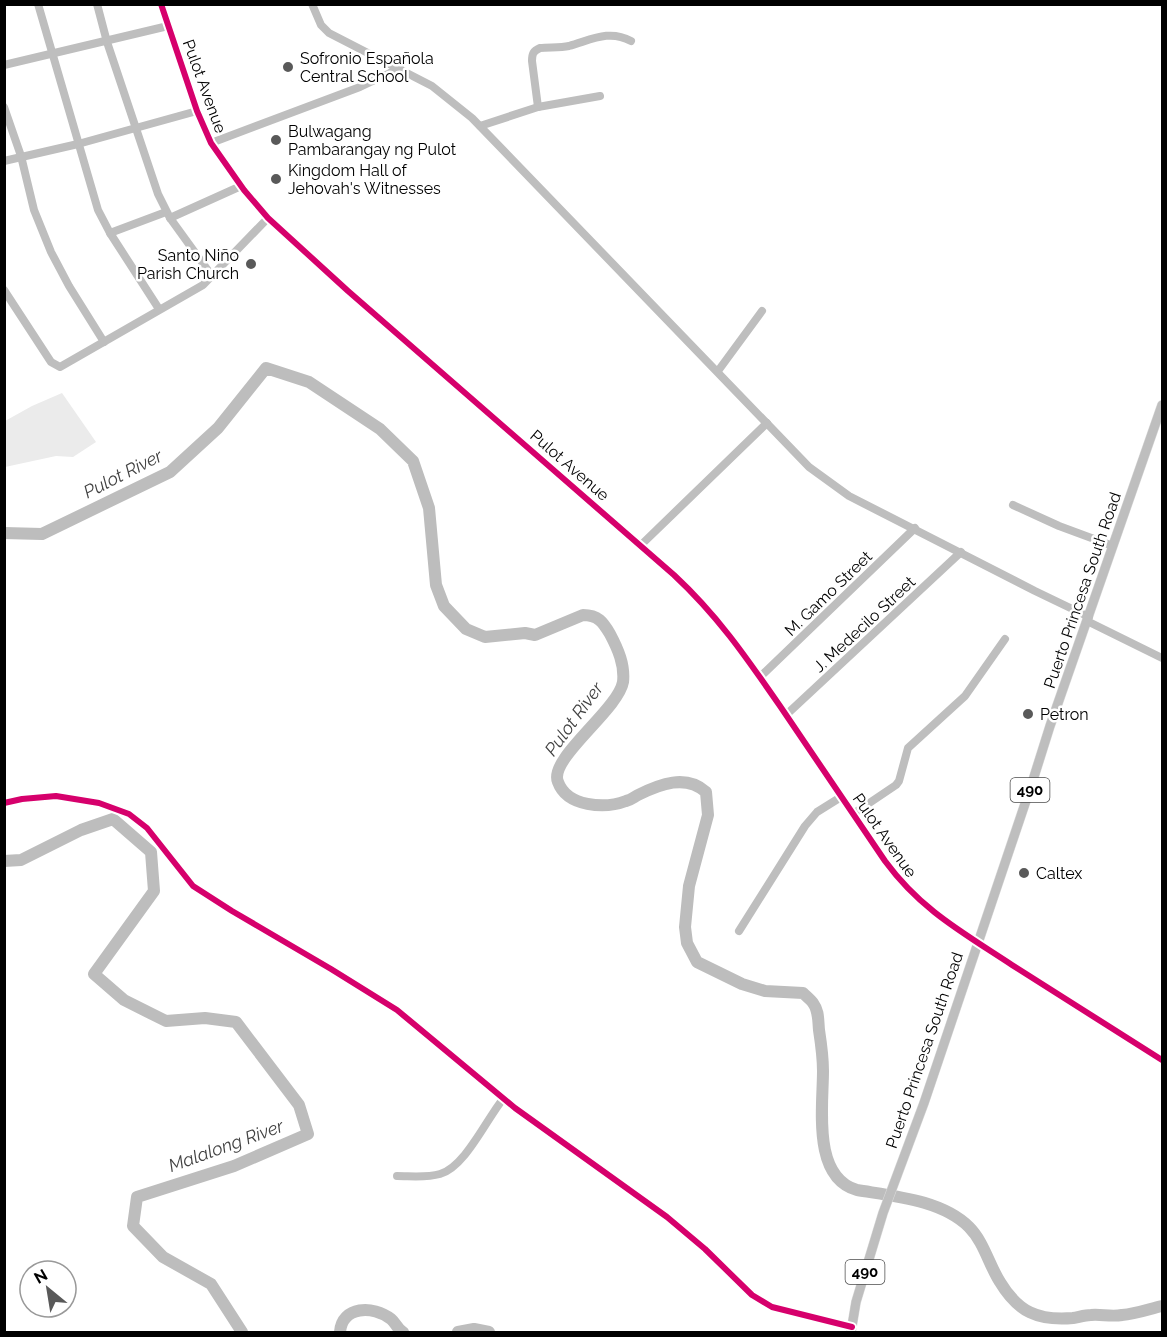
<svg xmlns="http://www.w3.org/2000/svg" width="1167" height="1337" font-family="Raleway,sans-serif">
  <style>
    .green { fill: #ebebeb }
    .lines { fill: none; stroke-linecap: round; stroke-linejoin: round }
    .river { stroke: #bdbdbd; stroke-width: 12 }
    .major-casing { stroke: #dbdbdb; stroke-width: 10 }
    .minor { stroke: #bebebe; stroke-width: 8 }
    .major { stroke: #bebebe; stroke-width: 9 }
    .cycleway-casing { stroke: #fff; stroke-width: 10 }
    .cycleway { stroke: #d6006c; stroke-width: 6 }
    .poi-dot { fill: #595959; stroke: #fff; stroke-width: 2 }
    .labels { text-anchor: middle; stroke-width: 5; stroke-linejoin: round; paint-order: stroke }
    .shield { fill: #fff; stroke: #4c4c4c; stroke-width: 1.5 }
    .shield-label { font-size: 15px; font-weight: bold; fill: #000 }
    .poi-label { font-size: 16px; fill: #000; stroke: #fff; text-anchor: start }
    .street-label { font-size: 16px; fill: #000; stroke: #fff }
    .water-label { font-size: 18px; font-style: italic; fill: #424242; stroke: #fff }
  </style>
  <rect width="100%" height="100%" fill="#fff"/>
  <path class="green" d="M62,393L96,442L73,457L56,456L5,467V421L32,406Z"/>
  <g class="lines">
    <g class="river">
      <path d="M4,533L42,534L170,472L218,428L266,368L309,382L380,429L413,461L429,508L436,585L444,606L466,629L485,637L525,633L535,635L583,615C598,615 603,622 610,634C618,649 625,665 623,682C618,710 548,759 558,782C567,807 605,809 626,801C631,800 634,797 638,795C660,784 686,774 706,792L708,815L689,886L685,927L687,943L697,962L742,984L765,991L803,993C806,996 811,1000 813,1003C819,1011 818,1020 819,1030C821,1043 823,1057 823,1071C823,1107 812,1177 857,1190C893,1196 942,1200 969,1227C984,1242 989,1265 1000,1282C1018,1312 1038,1321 1073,1318C1079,1317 1085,1315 1091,1315C1101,1314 1111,1317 1122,1315C1136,1314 1149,1309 1162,1306"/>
      <path d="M4,861L21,860L81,830L113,819L151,852L154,891L94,974L124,1000L166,1021L205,1018L236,1022L299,1105L308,1134L234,1166L137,1197L133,1226L163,1257L211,1284L242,1332"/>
      <path d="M340,1332C342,1306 373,1305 391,1319C396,1323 397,1329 403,1332"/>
      <path d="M458,1332L474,1329L489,1332"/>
    </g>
    <defs>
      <path id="major" d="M851,1332L856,1302L883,1213L924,1103L1033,780L1050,726L1162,405"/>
    </defs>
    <use href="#major" class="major-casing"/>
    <g class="minor">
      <path d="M38,4L98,210L110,233L159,309"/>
      <path d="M97,4L107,42L158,194L170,218L212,276"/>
      <path d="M161,4L197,111L211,143L244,190L268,218L348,291L674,575C718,616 746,657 780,706C815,758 850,810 885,861C921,910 962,932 1012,965C1062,997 1112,1028 1162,1060"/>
      <path d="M312,4L321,25L329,33L432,86L472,118L809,467L849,496L1035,591L1089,617"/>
      <path d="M4,65L168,26"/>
      <path d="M4,107L21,156L34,210L51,252L69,286L104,342"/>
      <path d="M538,107L532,61C532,54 533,51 540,48C549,47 560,48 569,46C591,40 609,29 631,41"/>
      <path d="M480,126L538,107L600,96"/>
      <path d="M211,143L360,87L400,68"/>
      <path d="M4,161L78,144L197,111"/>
      <path d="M170,218L241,186"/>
      <path d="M110,233L166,212"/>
      <path d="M4,290L51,362L60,367L203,285L268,218"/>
      <path d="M718,371L762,311"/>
      <path d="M1013,505L1059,526L1113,546"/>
      <path d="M641,545L767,423"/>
      <path d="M1087,621L1162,658"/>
      <path d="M760,677L915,528"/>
      <path d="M786,715L961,552"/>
      <path d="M4,803L22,799L56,796L99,803L129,814L147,828L193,886L232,911L331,969L397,1010L515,1108L667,1217L705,1249L752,1295L772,1307L852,1327"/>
      <path d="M853,814L896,785L899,781L908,748L965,696L1005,639"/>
      <path d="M739,931L805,826L817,812L841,797"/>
      <path d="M397,1176C411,1176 426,1178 440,1174C465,1167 486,1120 503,1099"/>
    </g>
    <use href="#major" class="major"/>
    <defs>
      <g id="cycleway">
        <path d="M161,4L197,111L211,143L244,190L268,218L348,291L674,575C718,616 746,657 780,706C815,758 850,810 885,861C921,910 962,932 1012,965C1062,997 1112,1028 1162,1060"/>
        <path d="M4,803L22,799L56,796L99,803L129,814L147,828L193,886L232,911L331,969L397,1010L515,1108L667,1217L705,1249L752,1295L772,1307L852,1327"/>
      </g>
    </defs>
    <use href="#cycleway" class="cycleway-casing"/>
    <use href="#cycleway" class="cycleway"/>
  </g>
  <g class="poi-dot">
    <circle cx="288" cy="67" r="6"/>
    <circle cx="276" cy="140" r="6"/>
    <circle cx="276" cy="179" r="6"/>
    <circle cx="251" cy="264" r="6"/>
    <circle cx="1028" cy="714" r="6"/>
    <circle cx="1024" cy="873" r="6"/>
  </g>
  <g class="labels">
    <g class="shield">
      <rect x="1010.5" y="778" width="39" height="24" rx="4.5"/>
      <rect x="845.5" y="1260" width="39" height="24" rx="4.5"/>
    </g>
    <g class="shield-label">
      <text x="1030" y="795">490</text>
      <text x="865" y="1277">490</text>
    </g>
    <g class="poi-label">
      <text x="300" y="64">Sofronio Española<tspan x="300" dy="18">Central School</tspan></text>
      <text x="288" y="137">Bulwagang<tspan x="288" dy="18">Pambarangay ng Pulot</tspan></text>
      <text x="288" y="176">Kingdom Hall of<tspan x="288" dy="18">Jehovah's Witnesses</tspan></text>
      <text x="239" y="261" text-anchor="end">Santo Niño<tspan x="239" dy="18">Parish Church</tspan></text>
      <text x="1040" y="720">Petron</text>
      <text x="1036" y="879">Caltex</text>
    </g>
    <g class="street-label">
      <text transform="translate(205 86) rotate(70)" y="6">Pulot Avenue</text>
      <text transform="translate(570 465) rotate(41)" y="6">Pulot Avenue</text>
      <text transform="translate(1082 590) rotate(-71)" y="6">Puerto Princesa South Road</text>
      <text transform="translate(828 593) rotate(-44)" y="6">M. Gamo Street</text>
      <text transform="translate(864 624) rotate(-43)" y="6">J. Medecilo Street</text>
      <text transform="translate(885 835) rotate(55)" y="6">Pulot Avenue</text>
      <text transform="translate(924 1050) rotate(-71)" y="6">Puerto Princesa South Road</text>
    </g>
    <g class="water-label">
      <text transform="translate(123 474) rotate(-27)" y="6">Pulot River</text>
      <text transform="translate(574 719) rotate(-54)" y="6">Pulot River</text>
      <text transform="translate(226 1146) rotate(-20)" y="6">Malalong River</text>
    </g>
  </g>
  <rect width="1167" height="1337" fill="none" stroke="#000000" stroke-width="12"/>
  <g transform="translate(48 1289) rotate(330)"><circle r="28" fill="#ffffff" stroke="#999999" stroke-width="1.5"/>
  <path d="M0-4.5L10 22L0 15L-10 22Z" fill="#595959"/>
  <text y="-9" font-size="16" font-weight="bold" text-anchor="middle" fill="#000000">N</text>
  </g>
</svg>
